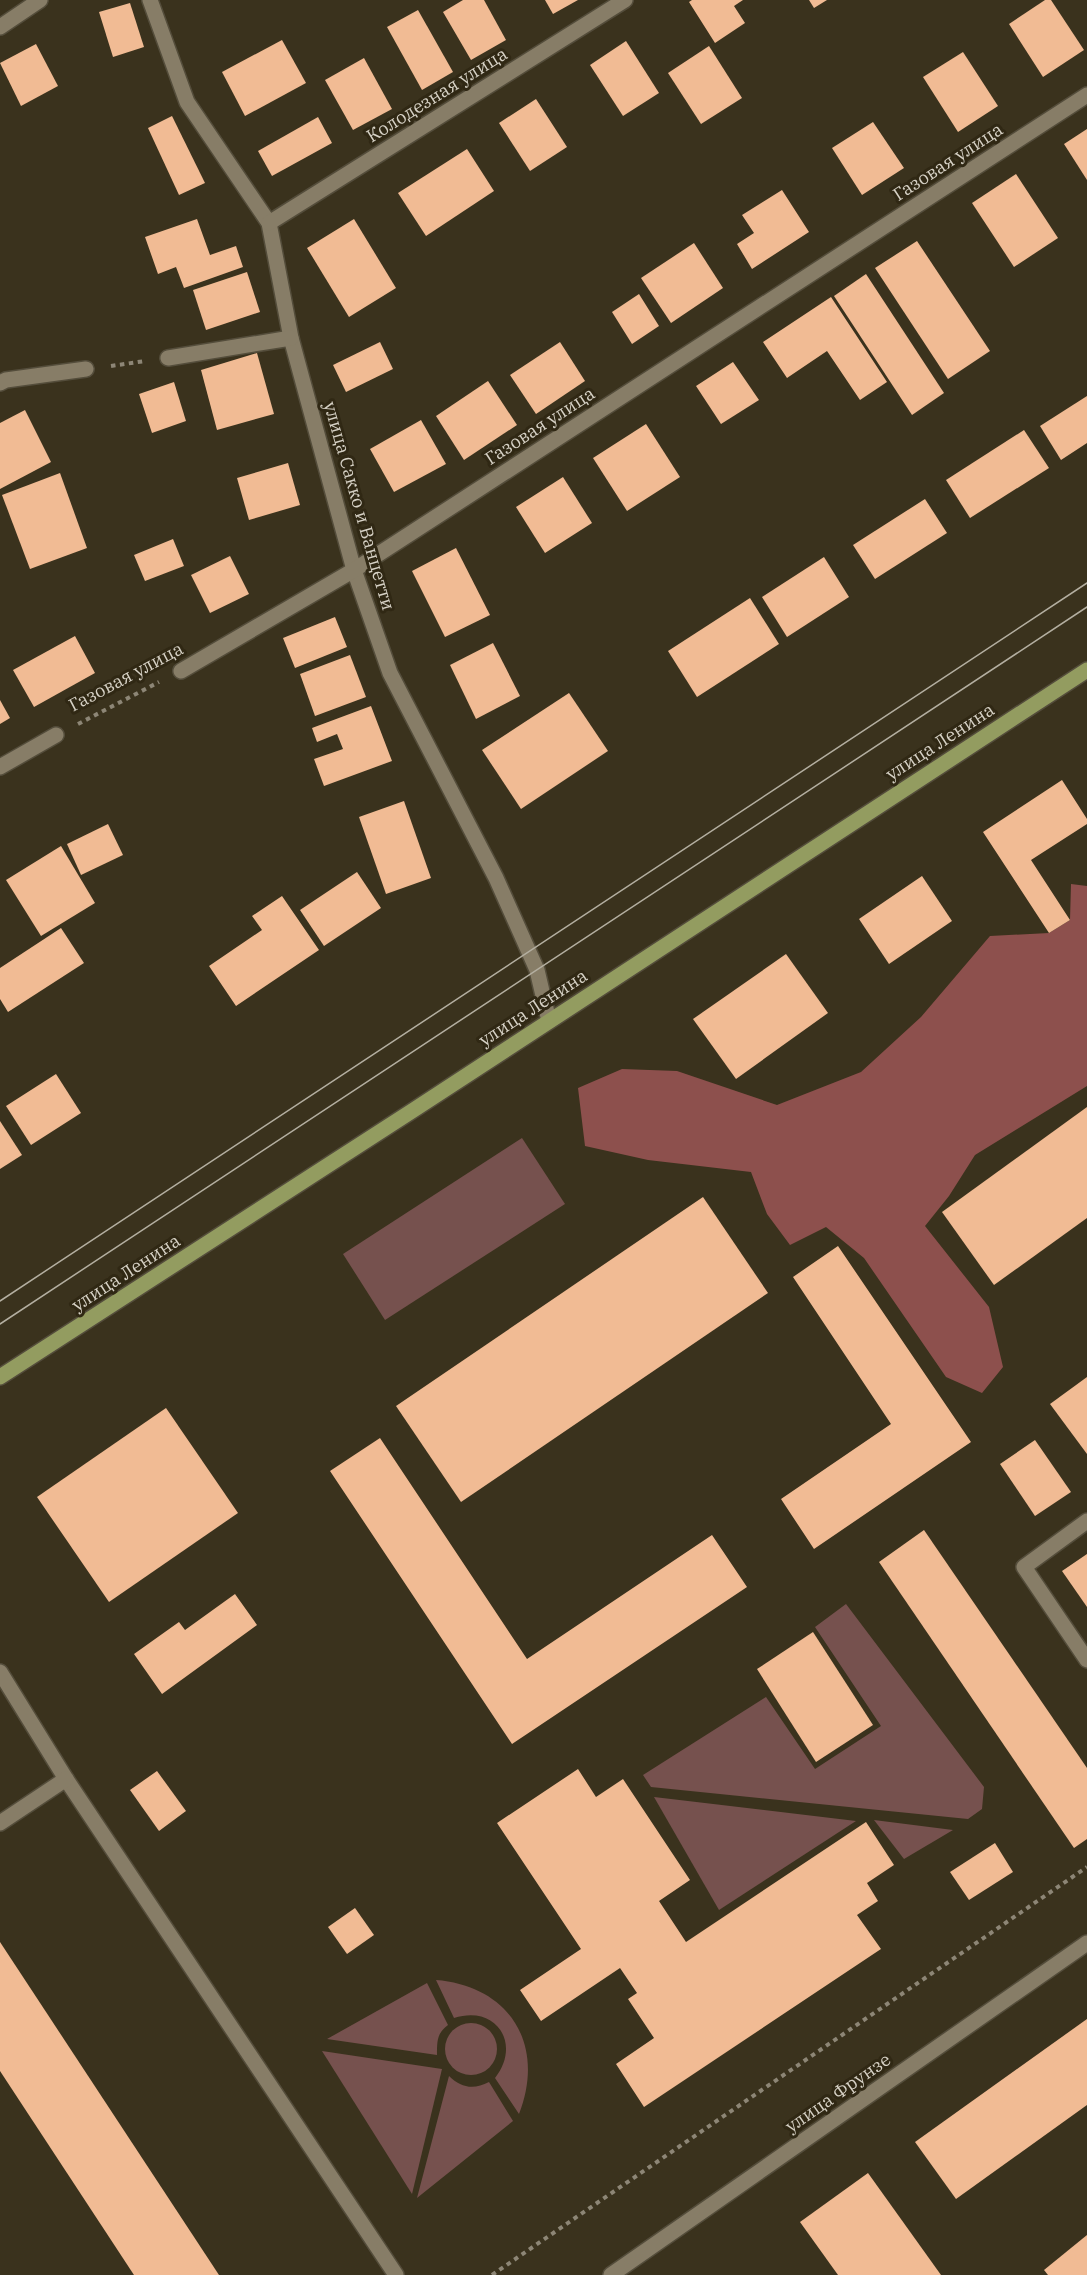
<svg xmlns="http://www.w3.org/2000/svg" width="1087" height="2275" font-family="'IBM Plex Serif',serif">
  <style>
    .green { fill: #76514e }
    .forest { fill: #8d504d }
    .building { fill: #f1bb94 }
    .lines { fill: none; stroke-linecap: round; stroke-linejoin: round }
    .minor-casing { stroke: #544d3b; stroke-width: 18 }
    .major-casing { stroke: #544d3b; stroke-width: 18 }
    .path { stroke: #8d8676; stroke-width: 4; stroke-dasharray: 4.5 4.5; stroke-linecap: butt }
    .minor { stroke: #877d67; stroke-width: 15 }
    .major { stroke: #939c60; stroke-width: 15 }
    .tram { stroke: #b4afa1; stroke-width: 1.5 }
    .labels { text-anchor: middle; stroke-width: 6; stroke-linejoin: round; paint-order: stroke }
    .street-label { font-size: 18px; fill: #d6d1c5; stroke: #302814 }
  </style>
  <rect width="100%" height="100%" fill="#3a321d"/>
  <g class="green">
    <path d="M522,1138L565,1204L385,1320L343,1254Z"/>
    <path d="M846,1604L984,1787L982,1809L968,1819L651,1787L643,1775L766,1697L815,1769L881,1726L815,1627Z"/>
    <path d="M654,1797L856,1821L719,1910Z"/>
    <path d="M874,1820L953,1830L904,1859Z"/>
    <path d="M436,1980C510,1986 546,2045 519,2114L495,2078C522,2044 496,2004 454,2018Z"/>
    <path d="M427,1983L448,2025C437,2033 437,2041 437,2055L327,2039Z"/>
    <circle cx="471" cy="2049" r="26"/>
    <path d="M322,2051L442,2069L412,2194Z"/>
    <path d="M449,2076C461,2088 474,2090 489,2082L513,2121L417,2198Z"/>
  </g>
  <path class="forest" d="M1071,884L1087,886V1086L975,1155L949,1196L925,1226L989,1307L1003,1367L982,1393L946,1377L864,1258L826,1227L790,1245L767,1214L751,1172L648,1160L585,1146L578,1088L622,1069L677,1071L777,1105L861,1072L921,1017L990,936L1049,933L1070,920Z"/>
  <g class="building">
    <path d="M463,0H484L506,40L471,60L443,12Z"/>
    <path d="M545,0H578L553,14Z"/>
    <path d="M692,0H743L734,6L745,23L715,43L689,2Z"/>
    <path d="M809,0H827L814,8Z"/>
    <path d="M1045,0H1051L1084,50L1043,77L1009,24Z"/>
    <path d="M130,3L144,47L113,57L99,12Z"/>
    <path d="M418,10L453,72L422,90L387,27Z"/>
    <path d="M282,40L306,83L245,116L222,72Z"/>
    <path d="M626,41L659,93L623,116L590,65Z"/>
    <path d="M36,44L58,86L21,106L0,63Z"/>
    <path d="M709,46L742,98L701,124L668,73Z"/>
    <path d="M963,52L998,106L958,132L923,77Z"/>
    <path d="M364,58L392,109L353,130L325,80Z"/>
    <path d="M536,99L567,147L530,171L499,123Z"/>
    <path d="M172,116L205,183L179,195L148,128Z"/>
    <path d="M318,117L332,143L272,176L258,151Z"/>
    <path d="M873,122L904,168L862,195L832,148Z"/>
    <path d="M1087,129V180L1064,144Z"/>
    <path d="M467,149L494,191L426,236L398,193Z"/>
    <path d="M1016,174L1058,238L1014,267L972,203Z"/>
    <path d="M782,190L809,232L752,269L737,244L754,233L742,215Z"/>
    <path d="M197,219L210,255L236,246L243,267L184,288L176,267L158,274L145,237Z"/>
    <path d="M354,219L396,288L349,317L307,248Z"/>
    <path d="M917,241L990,351L948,379L875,268Z"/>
    <path d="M694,243L723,288L671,323L641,278Z"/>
    <path d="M247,272L260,312L206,330L193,290Z"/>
    <path d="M866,274L944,393L912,415L834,296Z"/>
    <path d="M639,294L659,326L632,344L612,312Z"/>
    <path d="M831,297L887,382L860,400L827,351L787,378L763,342Z"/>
    <path d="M380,342L393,369L346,392L333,365Z"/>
    <path d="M560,342L585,381L536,414L510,375Z"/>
    <path d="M257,353L274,414L217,430L201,370Z"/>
    <path d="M733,362L759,400L721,424L696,386Z"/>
    <path d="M488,381L517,425L464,460L436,416Z"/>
    <path d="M174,382L186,421L152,433L139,394Z"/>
    <path d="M1087,396V443L1061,460L1040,426Z"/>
    <path d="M25,410L51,462L0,489V423Z"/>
    <path d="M421,420L446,464L394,492L370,449Z"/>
    <path d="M646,424L680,477L627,511L593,458Z"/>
    <path d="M1024,430L1049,468L970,518L946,480Z"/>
    <path d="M288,463L300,505L249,520L237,478Z"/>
    <path d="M60,473L87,548L30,569L2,495Z"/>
    <path d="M563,477L592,523L545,553L516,507Z"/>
    <path d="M925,499L947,533L875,579L853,545Z"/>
    <path d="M173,539L184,566L145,581L134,555Z"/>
    <path d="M456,548L490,615L445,637L412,571Z"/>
    <path d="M230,556L249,594L210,613L191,575Z"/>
    <path d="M824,557L849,597L787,637L762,597Z"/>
    <path d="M750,598L779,644L697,697L668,651Z"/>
    <path d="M335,617L347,647L295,668L283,638Z"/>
    <path d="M75,636L95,673L34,707L13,670Z"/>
    <path d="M493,643L520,696L476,719L450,665Z"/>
    <path d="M350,655L366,697L315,716L300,674Z"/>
    <path d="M569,693L608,751L521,809L482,750Z"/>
    <path d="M0,700L10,718L0,724Z"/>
    <path d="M371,706L392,761L324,786L314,759L343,749L337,734L317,742L312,728Z"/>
    <path d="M1062,780L1087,819V824L1031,860L1070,920L1049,933L983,832Z"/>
    <path d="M404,801L431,878L386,894L359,817Z"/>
    <path d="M108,824L123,855L81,875L67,844Z"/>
    <path d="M61,846L95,903L41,936L6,880Z"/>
    <path d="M357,872L381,908L324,946L300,910Z"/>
    <path d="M922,876L952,921L889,964L859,919Z"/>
    <path d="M282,896L319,950L236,1006L209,966L262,930L252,916Z"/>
    <path d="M61,928L84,963L8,1012L0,999V968Z"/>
    <path d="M786,954L828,1013L736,1079L693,1019Z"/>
    <path d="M56,1074L81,1113L31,1145L6,1106Z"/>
    <path d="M1087,1107V1218L994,1285L942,1212Z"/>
    <path d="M0,1121L22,1155L0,1169Z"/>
    <path d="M703,1197L768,1293L461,1502L396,1406Z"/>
    <path d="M838,1246L971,1442L814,1549L781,1499L891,1424L793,1277Z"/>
    <path d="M1087,1377V1454L1050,1404Z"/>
    <path d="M166,1408L238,1513L109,1602L37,1497Z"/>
    <path d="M380,1438L527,1659L712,1535L747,1587L512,1744L330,1471Z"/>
    <path d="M1035,1440L1071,1492L1035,1516L1000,1464Z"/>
    <path d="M924,1530L1087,1768V1839L1074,1848L879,1562Z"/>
    <path d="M1087,1554V1607L1062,1571Z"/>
    <path d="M235,1594L257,1625L162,1694L134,1654L179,1622L185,1630Z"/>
    <path d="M813,1632L873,1725L816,1762L757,1669Z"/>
    <path d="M578,1769L596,1797L623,1779L690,1880L659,1901L686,1942L866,1822L894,1865L867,1883L878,1901L857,1915L881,1949L644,2107L616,2064L654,2038L628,1999L637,1993L620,1968L541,2021L520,1990L581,1949L497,1823Z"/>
    <path d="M157,1771L186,1811L159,1831L130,1790Z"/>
    <path d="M995,1843L1013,1872L969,1900L950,1872Z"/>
    <path d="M355,1908L374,1935L347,1954L328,1927Z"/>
    <path d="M0,1942L219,2275H134L0,2071Z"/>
    <path d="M1087,2019V2105L956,2199L915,2142Z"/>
    <path d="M868,2173L941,2275H838L800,2222Z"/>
    <path d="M1087,2235V2275H1048L1044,2270Z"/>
  </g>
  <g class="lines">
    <defs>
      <g id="minor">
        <path d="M150,0L187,102L269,223L291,338L354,570L390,673L496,878L537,970L549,1021"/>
        <path d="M0,27L40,0"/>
        <path d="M269,223L625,0"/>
        <path d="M168,358L291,338"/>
        <path d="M0,383L6,380L86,369"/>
        <path d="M181,671L354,570L1087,95"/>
        <path d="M0,767L56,735"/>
        <path d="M1087,1521L1024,1567L1087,1660"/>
        <path d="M0,1672L66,1779L396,2275"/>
        <path d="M0,1823L66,1779"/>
        <path d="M611,2275L1087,1943"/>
      </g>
      <path id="major" d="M0,1377L412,1111L1087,670"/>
    </defs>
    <use href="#minor" class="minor-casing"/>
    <use href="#major" class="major-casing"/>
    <g class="path">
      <path d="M111,366L145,361"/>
      <path d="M78,724L159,682"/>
      <path d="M492,2275L1087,1867"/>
    </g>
    <use href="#minor" class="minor"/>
    <use href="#major" class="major"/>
    <g class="tram">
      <path d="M0,1301L1087,583"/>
      <path d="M0,1324L1087,607"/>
    </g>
  </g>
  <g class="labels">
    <g class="street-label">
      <text transform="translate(437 95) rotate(-32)" y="6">Колодезная улица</text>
      <text transform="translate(948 162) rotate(-33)" y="6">Газовая улица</text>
      <text transform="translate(540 426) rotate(-33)" y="6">Газовая улица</text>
      <text transform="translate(359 506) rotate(74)" y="6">улица Сакко и Ванцетти</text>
      <text transform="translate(126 677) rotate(-28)" y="6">Газовая улица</text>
      <text transform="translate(940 742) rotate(-33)" y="6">улица Ленина</text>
      <text transform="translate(533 1008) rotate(-33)" y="6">улица Ленина</text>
      <text transform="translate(126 1273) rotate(-33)" y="6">улица Ленина</text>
      <text transform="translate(838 2093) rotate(-35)" y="6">улица Фрунзе</text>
    </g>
  </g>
</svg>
